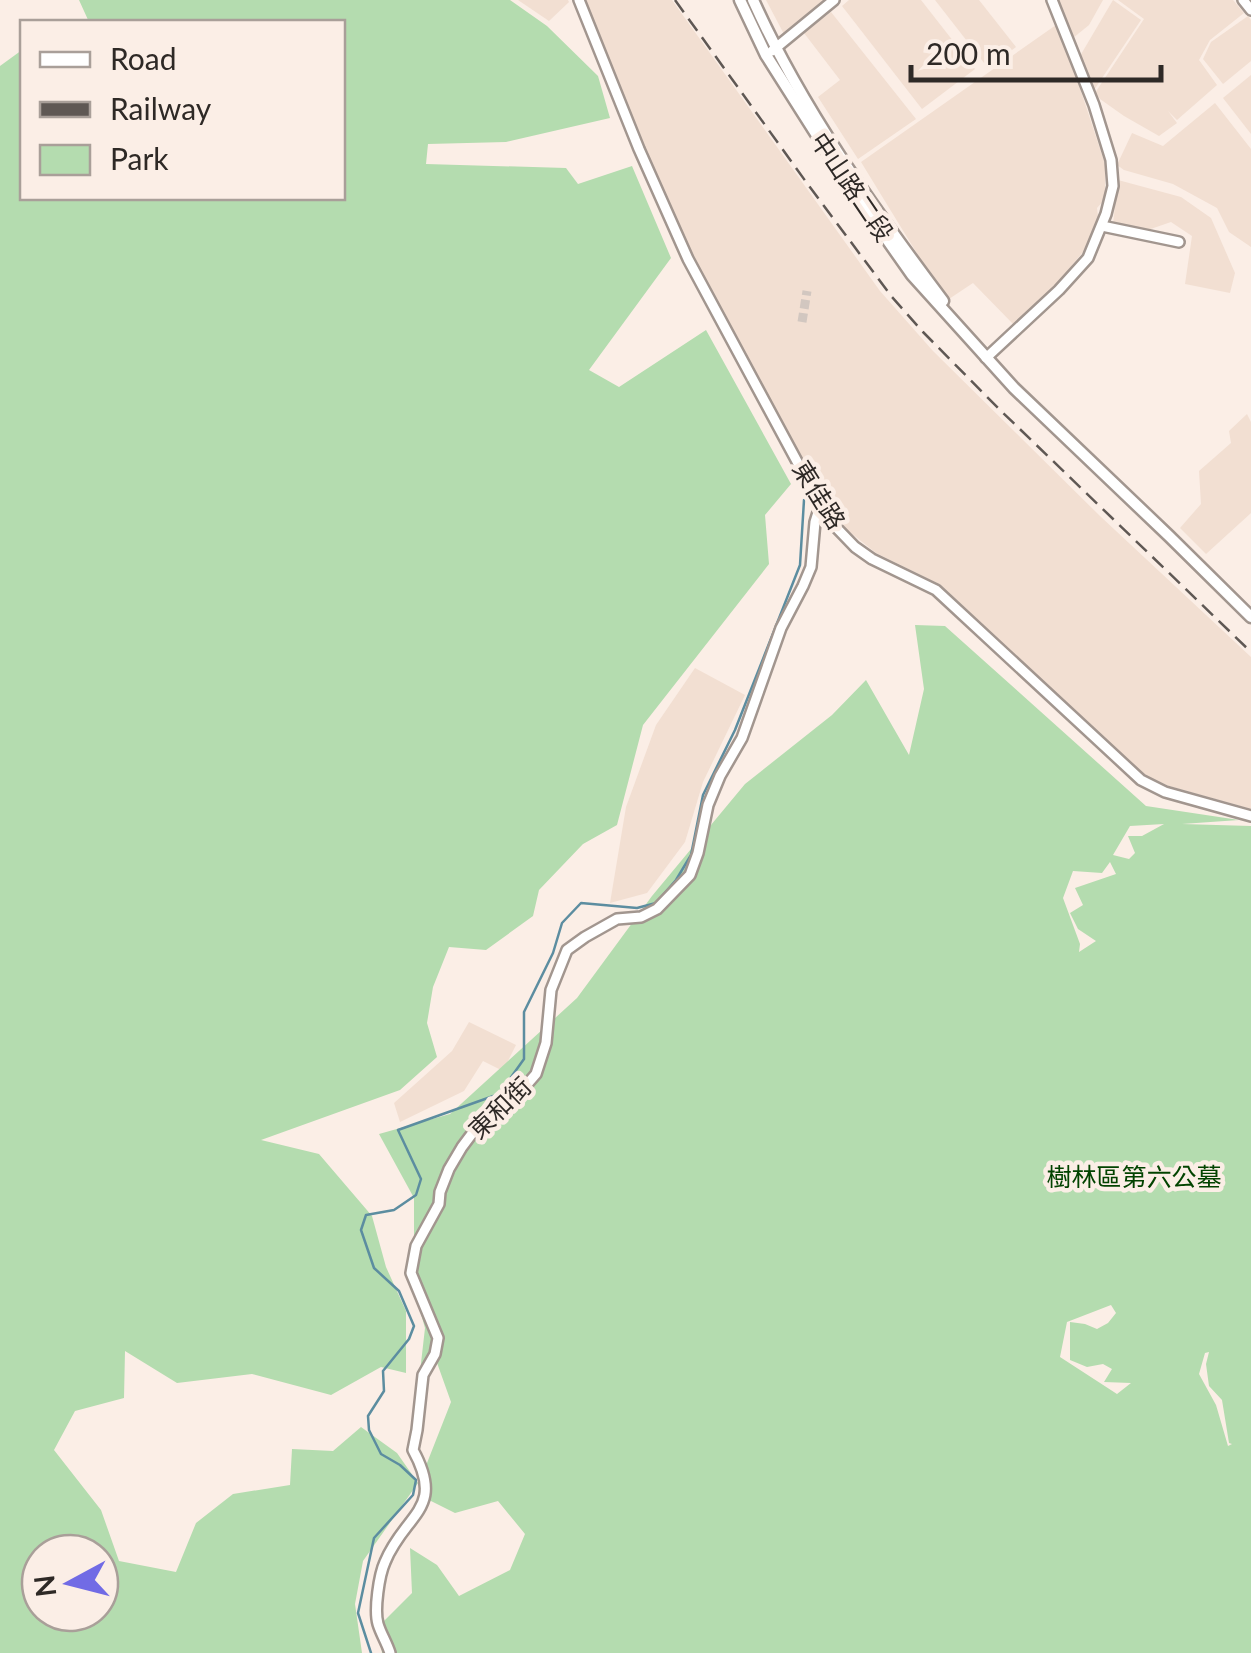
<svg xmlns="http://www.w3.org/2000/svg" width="1251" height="1653" font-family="Lato,'Noto Sans TC',sans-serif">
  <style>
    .built { fill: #f2dfd2 }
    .green { fill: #b4dcaf; fill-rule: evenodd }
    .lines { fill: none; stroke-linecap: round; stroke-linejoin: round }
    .stream { stroke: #5c8da0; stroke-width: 2.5 }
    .minor-tunnel { stroke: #d2c7c0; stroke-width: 9; stroke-dasharray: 9 4.5; stroke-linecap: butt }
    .minor-casing { stroke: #a2968f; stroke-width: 14 }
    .major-casing { stroke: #a2968f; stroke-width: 15 }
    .minor { stroke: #fff; stroke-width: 9 }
    .major { stroke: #fff; stroke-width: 10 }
    .rail { stroke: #5f5854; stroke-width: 2.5; stroke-dasharray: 15 8; stroke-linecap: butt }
    .labels { text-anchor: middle; stroke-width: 9; stroke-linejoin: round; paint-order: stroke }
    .street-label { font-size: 25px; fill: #2e2926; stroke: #fbeee6 }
    .park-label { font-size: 25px; fill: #024300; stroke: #fbeee6 }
  </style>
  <rect width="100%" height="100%" fill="#fbeee6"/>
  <g class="built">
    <path d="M518,0H568L569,2L549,21Z"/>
    <path d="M584,0H672L880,291L933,351L1100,516L1251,657V809L1169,786L1144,775L941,585L876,553L841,525L831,513L696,262L644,146Z"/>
    <path d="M766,0H826L785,36Z"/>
    <path d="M849,0H921L975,69L922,109L842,6Z"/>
    <path d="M935,0H979L1016,47L988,68Z"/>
    <path d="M1058,0H1103L1089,25L1073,38Z"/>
    <path d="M1113,0L1141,20L1094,90L1080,56Z"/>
    <path d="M1118,0H1233L1244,13L1210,40L1199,60L1217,85L1177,120L1168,111L1177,123L1159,136L1124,116L1100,99L1095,93L1144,19Z"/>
    <path d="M831,12L916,119L858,159L818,97L840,80L804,33Z"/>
    <path d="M1248,16L1251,20V61L1223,84L1203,59L1211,42Z"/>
    <path d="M1056,25L1070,58L1105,164V199L1097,208L1098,217L1087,247L1060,280L1014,325L973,283L949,299L921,260L861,162Z"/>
    <path d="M1251,75V134L1223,98Z"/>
    <path d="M1215,103L1251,149V247L1229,232L1217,208L1173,184L1124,170L1117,165L1132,133L1163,146Z"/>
    <path d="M1118,180L1181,197L1211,218L1235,273L1230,293L1185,284L1192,236L1171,222L1142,232L1113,224Z"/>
    <path d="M1247,414L1251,422V513L1206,554L1180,528L1201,504L1199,471L1231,443L1229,431Z"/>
    <path d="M695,668L745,695L703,782L685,842L647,893L610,903L626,807L656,725Z"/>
    <path d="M469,1022L516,1045L503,1071L483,1061L464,1091L400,1122L394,1103L452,1051Z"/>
  </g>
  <g class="green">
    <path d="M79,0H510L547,26L598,76L610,118L506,142L428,144L426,164L566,168L578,184L632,166L671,258L589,370L619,387L706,330L791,484L765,515L769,564L643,725L617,825L583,844L539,890L533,916L486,950L449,947L433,987L427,1023L437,1057L400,1090L261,1140L319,1154L372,1216L386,1267L406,1311V1373L381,1367L331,1395L252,1374L177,1383L125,1351L124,1398L75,1411L54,1450L101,1510L119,1561L176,1572L196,1523L233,1494L290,1485L292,1449L333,1451L361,1427L397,1453L418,1483L363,1561L355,1604L362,1653H0V66L22,50V198H342V22H89ZM40,1553H100V1613H40Z"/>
    <path d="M915,625L945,626L1146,806L1239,820L1182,824L1251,826V1653H382L379,1626L412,1593L410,1548L437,1565L459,1596L510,1570L525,1534L498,1501L455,1513L427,1499V1463L451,1402L436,1360L420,1372L425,1328L410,1275L414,1246V1198L379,1134L450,1114L577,998L652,896L745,784L832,715L866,680L909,755L924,689ZM1164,824L1142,836H1128L1135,853L1129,859L1113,855L1130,826ZM1110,862L1116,874L1075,888L1083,905L1070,913L1078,929L1096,941L1079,952L1080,944L1063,898L1073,871L1102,873ZM1111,1305L1116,1313L1108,1323L1097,1329L1085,1324L1070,1322V1360L1087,1367L1103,1364L1112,1369L1104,1382L1131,1383L1117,1394L1060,1357L1067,1322ZM1209,1352L1206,1364L1209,1386L1222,1400L1229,1443L1232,1444L1228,1446L1216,1405L1199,1374L1205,1353Z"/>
  </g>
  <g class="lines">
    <path class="stream" d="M371,1653L358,1613L374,1538L413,1495L416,1480L400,1465L381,1454L369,1430L368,1416L384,1391L383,1371L409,1339L414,1326L399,1291L374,1268L361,1230L366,1215L394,1210L416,1195L421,1179L398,1130L499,1094L524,1059V1012L553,953L562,923L581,903L637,908L656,903L676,880L691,855L703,795L735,730L800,565L804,500"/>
    <path class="minor-tunnel" d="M802,322L807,291"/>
    <defs>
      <g id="minor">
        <path d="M579,0L639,149L688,259L828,519L855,547L872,559L936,590L1141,780L1165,792L1251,816"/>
        <path d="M1243,0L1251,10"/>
        <path d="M772,51L834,0"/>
        <path d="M1102,226L1179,242"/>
        <path d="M986,358L1059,290L1088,258L1106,214L1113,186L1111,160L1094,105L1052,0"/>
        <path d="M390,1653C387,1643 381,1634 378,1624C374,1610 379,1575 385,1562C405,1513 446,1510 413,1450L417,1430L423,1375L435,1354L438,1338L411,1273L416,1246L439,1204L440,1192L449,1169L462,1147L474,1131L516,1097L536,1074L546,1043L551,990L567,950L585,937L617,919L641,917L657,909L690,875L698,853L708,805L720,776L742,738L781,628L803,586L811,567L815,522L820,506"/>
      </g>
      <g id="major">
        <path d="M740,0L766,55L846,181L912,275L1014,388L1169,536L1251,617"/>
        <path d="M753,0C801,107 873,208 943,301"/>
      </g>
    </defs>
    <use href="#minor" class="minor-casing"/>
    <use href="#major" class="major-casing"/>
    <use href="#minor" class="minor"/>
    <use href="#major" class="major"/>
    <path class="rail" d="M675,0L809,186L892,297L923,332L998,408L1251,652"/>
  </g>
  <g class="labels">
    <g class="street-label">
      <text transform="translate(852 187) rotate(56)" y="9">中山路二段</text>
      <text transform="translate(819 495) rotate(58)" y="9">東佳路</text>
      <text transform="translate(500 1108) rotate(-44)" y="9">東和街</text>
    </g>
    <g class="park-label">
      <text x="1134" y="1186">樹林區第六公墓</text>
    </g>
  </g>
  <rect x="20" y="20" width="325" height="180" fill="#fbeee6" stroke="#a99f99" stroke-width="2.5"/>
  <rect x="40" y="52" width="50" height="15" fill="#ffffff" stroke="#a99f99" stroke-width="2.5"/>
  <text x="110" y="70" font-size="30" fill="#2e2926">Road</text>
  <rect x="40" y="102" width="50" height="15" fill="#5f5854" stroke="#a99f99" stroke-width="2.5"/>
  <text x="110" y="120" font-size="30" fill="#2e2926">Railway</text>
  <rect x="40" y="145" width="50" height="30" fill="#b4dcaf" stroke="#a99f99" stroke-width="2.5"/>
  <text x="110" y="170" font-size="30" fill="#2e2926">Park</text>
  <g transform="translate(70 1583) rotate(263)"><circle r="48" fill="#fbeee6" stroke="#a99f99" stroke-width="2.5"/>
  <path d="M0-8L18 38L0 25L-18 38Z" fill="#716be5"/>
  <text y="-15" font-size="28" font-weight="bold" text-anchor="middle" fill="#2e2926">N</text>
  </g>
  <path d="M911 65v15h250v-15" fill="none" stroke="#2e2926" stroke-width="5"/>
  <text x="926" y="65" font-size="30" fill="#2e2926" stroke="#fbeee6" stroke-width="8" paint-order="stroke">200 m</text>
</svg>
